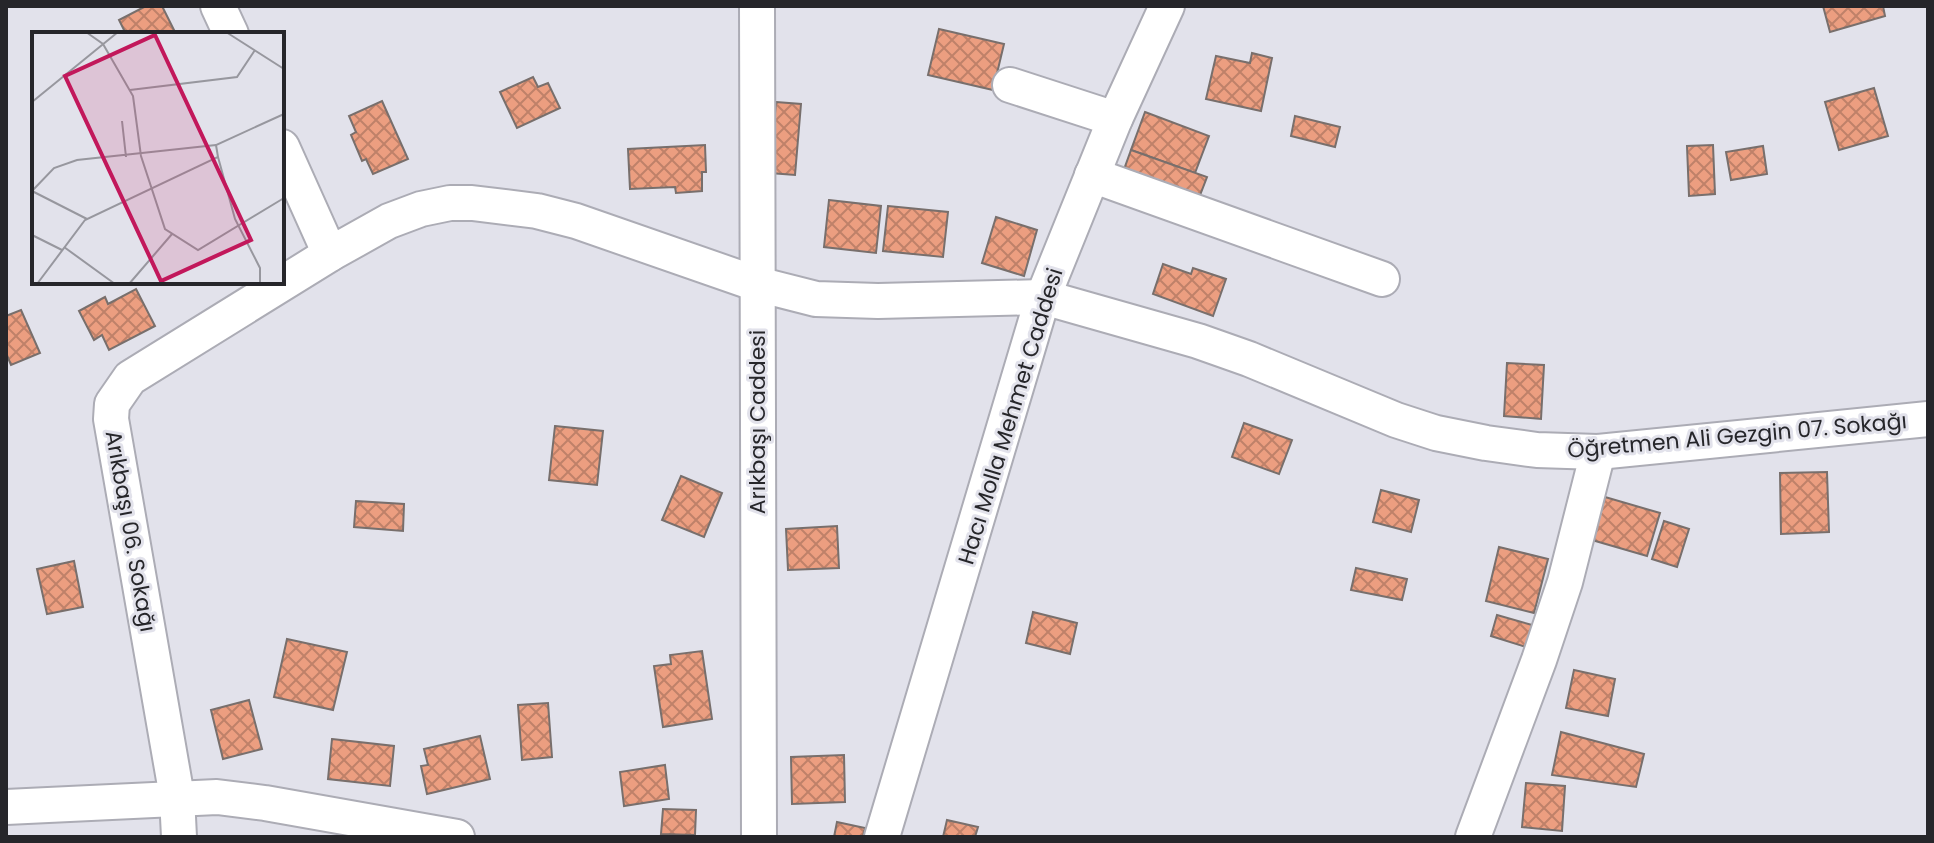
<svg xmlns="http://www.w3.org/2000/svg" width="1934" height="843" font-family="Poppins,sans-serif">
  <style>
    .building { fill: url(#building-cross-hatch); stroke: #786f6c; stroke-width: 2 }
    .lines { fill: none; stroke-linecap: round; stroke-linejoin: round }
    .minor-casing { stroke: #acacb5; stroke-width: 38 }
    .minor { stroke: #fff; stroke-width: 34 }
    .labels { text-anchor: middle; stroke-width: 6; stroke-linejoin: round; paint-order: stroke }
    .street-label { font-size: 22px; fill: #26262a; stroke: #e2e2eb }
    .inset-road { fill: none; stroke: #97979e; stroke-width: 2 }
    .view { fill: #c2185b; fill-opacity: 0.15; stroke: #c2185b; stroke-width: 4 }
    .inset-edge { fill: none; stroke: #26262a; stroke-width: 4 }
  </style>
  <defs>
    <pattern id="building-cross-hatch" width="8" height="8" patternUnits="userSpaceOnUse" patternTransform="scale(2)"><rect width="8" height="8" fill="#ec9e80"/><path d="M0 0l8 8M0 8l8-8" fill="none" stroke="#bf8169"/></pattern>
  </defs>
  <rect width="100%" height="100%" fill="#e2e2eb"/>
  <g class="building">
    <path d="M146,6H162L176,34H126L119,20Z"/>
    <path d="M1823,6H1883L1885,16L1830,32Z"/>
    <path d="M939,29L1004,44L993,90L928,75Z"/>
    <path d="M1252,53L1272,58L1261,111L1206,99L1216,56L1250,63Z"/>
    <path d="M533,77L538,87L548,83L560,108L517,128L500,92Z"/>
    <path d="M1874,88L1888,136L1839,150L1825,102Z"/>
    <path d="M382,101L408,159L373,174L366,159L362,161L351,135L356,132L349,116Z"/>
    <path d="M776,102L801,104L795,175L770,173Z"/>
    <path d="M1145,112L1209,136L1195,173L1131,150Z"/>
    <path d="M1295,116L1340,127L1335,147L1291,136Z"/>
    <path d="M705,145L706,172H702V191L676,193L675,187L630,189L628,149Z"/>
    <path d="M1713,145L1715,194L1689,196L1687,146Z"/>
    <path d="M1763,146L1767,174L1731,180L1726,152Z"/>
    <path d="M1131,150L1207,177L1197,203L1122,175Z"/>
    <path d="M829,200L881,206L876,253L824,247Z"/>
    <path d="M888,206L948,212L943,257L883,251Z"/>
    <path d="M996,217L1037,230L1024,276L982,263Z"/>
    <path d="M1163,264L1191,274L1193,268L1226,279L1213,316L1153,294Z"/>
    <path d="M136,289L155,326L109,350L102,335L94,340L79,311L105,297L108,304Z"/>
    <path d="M21,310L40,353L11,365L6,353V316Z"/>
    <path d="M1507,363L1544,365L1541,419L1504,416Z"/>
    <path d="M1244,423L1292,440L1279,474L1232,457Z"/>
    <path d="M555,426L603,431L597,485L549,480Z"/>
    <path d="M1827,472L1829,532L1781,534L1780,473Z"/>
    <path d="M681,476L722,493L704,537L662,520Z"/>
    <path d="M1381,490L1419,500L1411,532L1373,522Z"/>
    <path d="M1605,497L1660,513L1647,556L1592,540Z"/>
    <path d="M356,501L404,504L403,531L354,527Z"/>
    <path d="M1664,521L1689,529L1677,567L1652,559Z"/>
    <path d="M837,526L839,568L788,570L786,529Z"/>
    <path d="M1499,547L1548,559L1534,613L1486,601Z"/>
    <path d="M74,561L83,607L47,614L37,569Z"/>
    <path d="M1356,568L1407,579L1402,600L1351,590Z"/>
    <path d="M1033,612L1077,623L1070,654L1026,643Z"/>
    <path d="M1497,615L1532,625L1526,647L1491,636Z"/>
    <path d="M287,639L347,652L333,710L274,697Z"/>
    <path d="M702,651L712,719L663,727L654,666L671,664L670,655Z"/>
    <path d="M1574,670L1615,679L1608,716L1566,708Z"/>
    <path d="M249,700L262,749L223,759L211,710Z"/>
    <path d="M548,703L552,757L522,760L518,705Z"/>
    <path d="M1561,732L1644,754L1636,787L1552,775Z"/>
    <path d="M480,736L490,779L427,794L421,766L428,765L424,749Z"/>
    <path d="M332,739L394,746L390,786L328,779Z"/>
    <path d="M844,755L845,802L792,804L791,757Z"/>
    <path d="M665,765L669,799L624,806L620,772Z"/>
    <path d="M1526,783L1565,786L1562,831L1522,827Z"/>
    <path d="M663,809L696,810L695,835L661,834Z"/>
    <path d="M947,820L978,827L975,837H943Z"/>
    <path d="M837,822L865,828L863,837H834Z"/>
  </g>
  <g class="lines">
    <defs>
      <g id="minor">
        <path d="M218,6L231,34"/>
        <path d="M757,6L759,837"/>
        <path d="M1010,85L1115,119"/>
        <path d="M282,147L330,254"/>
        <path d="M1092,175L1382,279"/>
        <path d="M6,807L217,797L265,803L457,837"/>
        <path d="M179,837L177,797L111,419L112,404L130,378L330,254L389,221L421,209L450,203H472L537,211L576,221L757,284L816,299L878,301L1043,297L1198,341L1249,359L1396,420L1436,433L1486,443L1537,450L1598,452L1928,419"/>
        <path d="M882,837L1043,297L1115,119L1167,6"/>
        <path d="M1473,837L1539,660L1565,582L1598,452"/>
      </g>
    </defs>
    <use href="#minor" class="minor-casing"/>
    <use href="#minor" class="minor"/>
  </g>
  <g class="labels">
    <g class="street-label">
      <text transform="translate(1010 416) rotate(-73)" y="8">Hacı Molla Mehmet Caddesi</text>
      <text transform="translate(757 422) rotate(-90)" y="8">Arıkbaşı Caddesi</text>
      <text transform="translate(1737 435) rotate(-5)" y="8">Öğretmen Ali Gezgin 07. Sokağı</text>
      <text transform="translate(131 531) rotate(80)" y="8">Arıkbaşı 06. Sokağı</text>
    </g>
  </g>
  <g transform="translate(32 32)">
    <rect width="252" height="252" fill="#e2e2eb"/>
    <path class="inset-road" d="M54,0L71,12L101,64L109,124L133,197L166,218L252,166M194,0L252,37M98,58L205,45L223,18M0,70L86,0M90,89L94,125M186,125L203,187L228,236V252M0,159L22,136L45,128L184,113M0,159L55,187M0,203L30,218M32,215L83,252M5,252L53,188L186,125L184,113L252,82M97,252L140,202"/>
    <path class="view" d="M123,3L219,208L129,249L33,44Z"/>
    <rect width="252" height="252" class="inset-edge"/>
  </g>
  <rect width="1934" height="843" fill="none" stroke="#26262a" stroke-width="16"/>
</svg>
